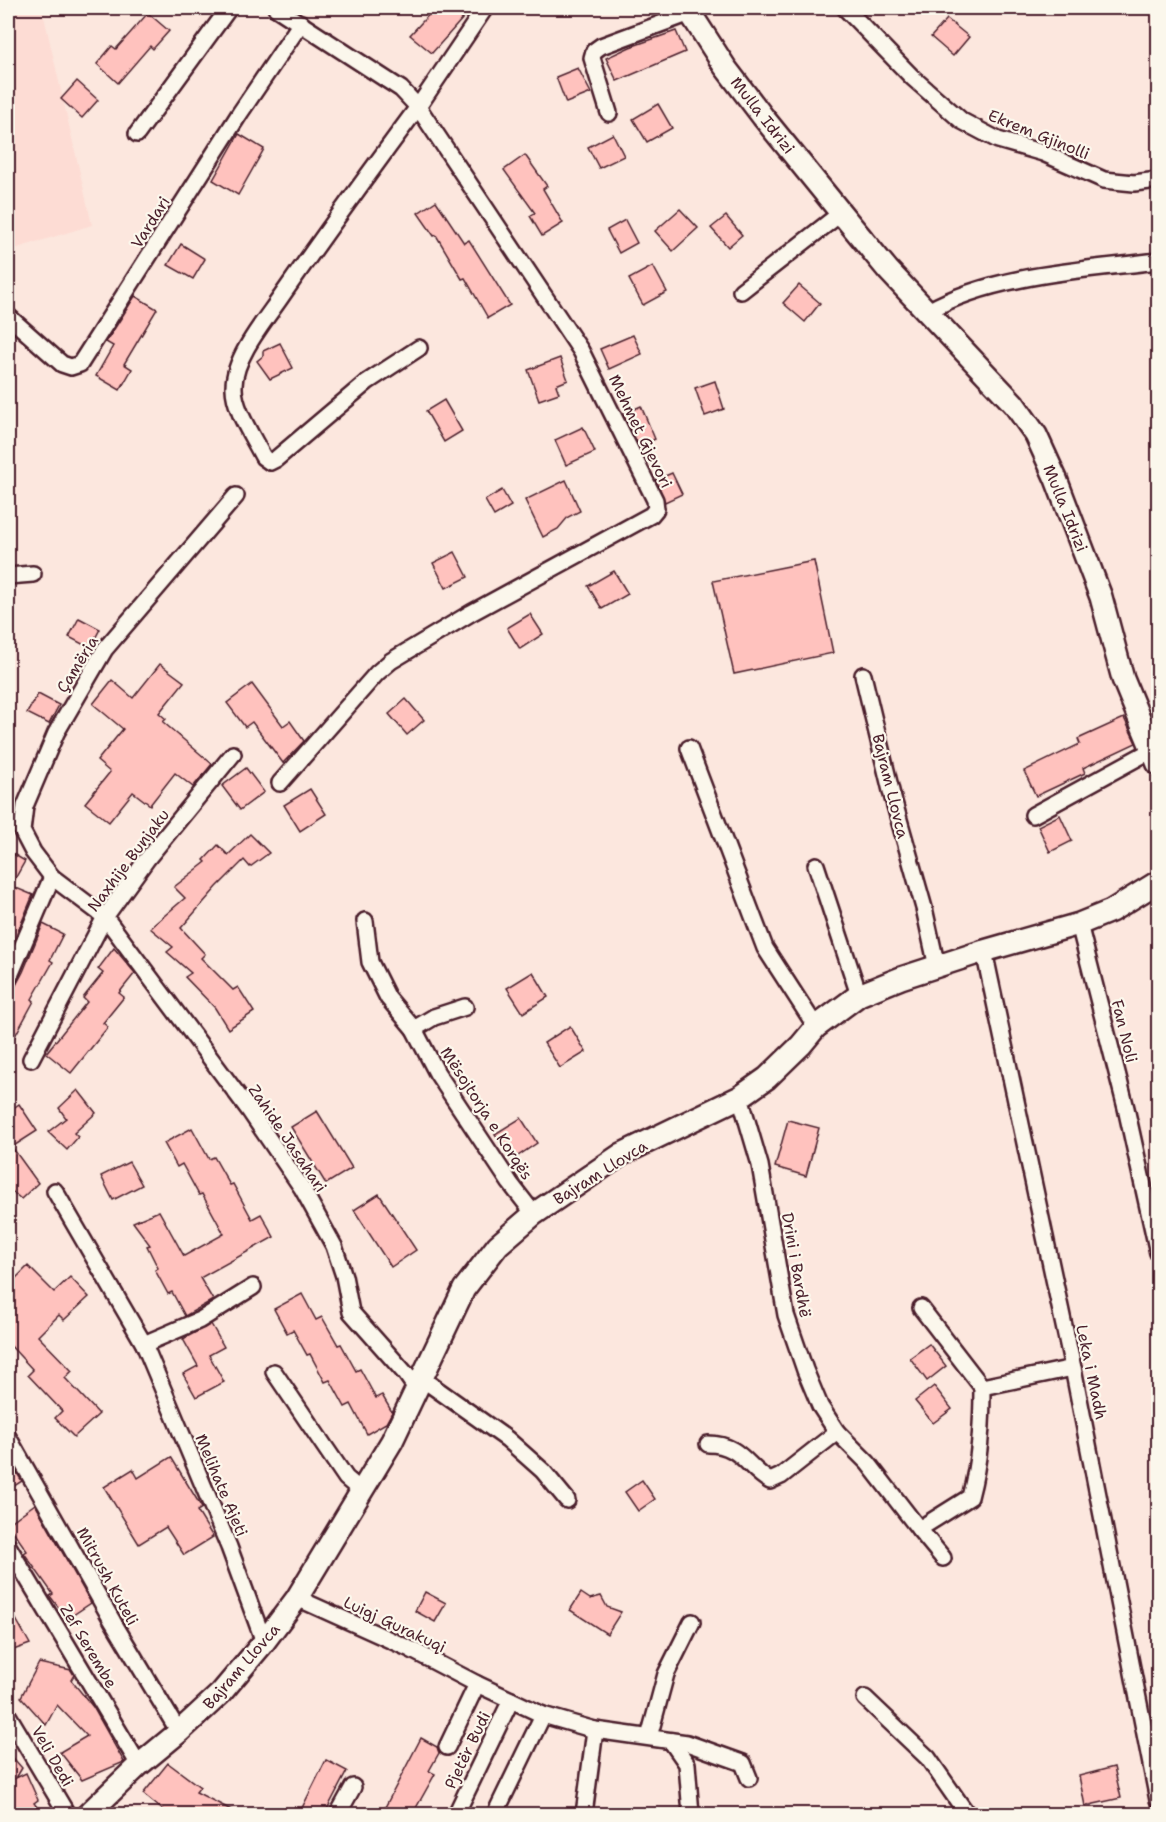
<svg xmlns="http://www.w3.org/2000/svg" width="1166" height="1822" font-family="'Shantell Sans',sans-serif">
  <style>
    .built { fill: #fddcd4 }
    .building { fill: #ffc2be; stroke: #4a1f2b; stroke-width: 1.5 }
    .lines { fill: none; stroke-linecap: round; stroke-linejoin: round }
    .street-casing { stroke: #4a1f2b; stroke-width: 20 }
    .secondary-casing { stroke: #4a1f2b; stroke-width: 26 }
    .street { stroke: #fbf7ec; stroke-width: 15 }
    .secondary { stroke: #fbf7ec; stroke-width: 21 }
    .labels { text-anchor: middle; stroke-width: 4.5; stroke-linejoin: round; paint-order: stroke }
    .street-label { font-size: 16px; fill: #4a1f2b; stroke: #fbf7ec }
  </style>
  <rect width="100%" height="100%" fill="#fce7de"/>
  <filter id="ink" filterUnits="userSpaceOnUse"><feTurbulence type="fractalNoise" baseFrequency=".0167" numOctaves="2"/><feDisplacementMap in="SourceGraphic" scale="12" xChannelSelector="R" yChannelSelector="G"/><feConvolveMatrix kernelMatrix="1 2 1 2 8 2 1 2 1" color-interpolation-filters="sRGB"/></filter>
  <g filter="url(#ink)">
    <path class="built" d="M8,8H42L92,225L8,251Z"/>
    <g class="building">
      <path d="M435,8H472L432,53L410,35Z"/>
      <path d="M148,13L169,31L153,49L150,46L118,83L97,64L112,46L116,49Z"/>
      <path d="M947,19L969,37L953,56L931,37Z"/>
      <path d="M676,31L685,52L617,81L606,58L630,47Z"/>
      <path d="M578,68L591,93L566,103L556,77Z"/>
      <path d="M77,81L98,100L82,118L61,99Z"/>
      <path d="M658,104L672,128L647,142L633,119Z"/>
      <path d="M239,134L264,149L238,195L213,180Z"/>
      <path d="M613,134L624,156L599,168L588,147Z"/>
      <path d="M525,155L547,186L543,189L563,223L542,236L530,216L535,213L504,170Z"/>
      <path d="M436,201L464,243L469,240L510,305L488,318L465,278L462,279L436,235L434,236L418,213Z"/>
      <path d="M680,209L698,228L673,251L655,231Z"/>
      <path d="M726,216L742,235L728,247L711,228Z"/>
      <path d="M625,220L637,243L619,253L607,230Z"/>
      <path d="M181,244L205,259L193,279L168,265Z"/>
      <path d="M653,266L667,292L643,305L629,279Z"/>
      <path d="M799,285L820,303L805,322L783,303Z"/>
      <path d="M135,296L157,309L124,364L132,369L120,390L96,376L113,346L106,342Z"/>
      <path d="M633,335L642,354L609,369L600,349Z"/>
      <path d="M280,343L293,368L270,379L257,361L263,356V351Z"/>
      <path d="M560,358L568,380L556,385L559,393L539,400L528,370Z"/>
      <path d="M715,381L724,409L705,416L695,388Z"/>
      <path d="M444,400L462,431L444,442L426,411Z"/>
      <path d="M641,406L655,439L639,446L623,414Z"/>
      <path d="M583,427L595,452L566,465L555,440Z"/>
      <path d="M672,473L682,494L665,502L656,480Z"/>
      <path d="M566,480L580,511L568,517L558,529L543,537L525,500Z"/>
      <path d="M502,490L511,506L494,516L485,500Z"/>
      <path d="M455,552L468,577L446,588L433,563Z"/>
      <path d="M814,561L833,653L734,674L713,581Z"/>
      <path d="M614,571L628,594L602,609L588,586Z"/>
      <path d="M530,614L543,634L520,649L507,628Z"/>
      <path d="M79,618L100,629L90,648L69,637Z"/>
      <path d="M160,664L184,682L159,713L166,719L163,722L212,764L193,787L175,773L150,805L133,792L109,822L85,803L110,772L97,761L123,729L93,704L112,680L133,698Z"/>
      <path d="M252,684L283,726L290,721L304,741L283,763L252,722L245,727L227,703Z"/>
      <path d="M38,694L59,705L49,724L27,713Z"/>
      <path d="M406,699L424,720L407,735L389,714Z"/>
      <path d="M1124,718L1136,743L1083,768L1085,773L1036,796L1024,771L1080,744L1078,739Z"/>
      <path d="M246,768L264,792L240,810L222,786Z"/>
      <path d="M310,789L326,814L300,831L284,805Z"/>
      <path d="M1060,815L1072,841L1050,852L1038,826Z"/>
      <path d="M250,834L269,853L250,867L244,860L217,887L181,928L205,954L201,958L233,990L238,987L254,1012L228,1029L215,1008L185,977L191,973L167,952L173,947L150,928L185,898L174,887L206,862L204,860L218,845L228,855Z"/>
      <path d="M8,851L25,861L11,886L33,895L13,943L8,940Z"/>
      <path d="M43,924L63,934L50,960L53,962L32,999L34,1001L8,1049V1000L23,972Z"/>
      <path d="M114,948L135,973L119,993L124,997L103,1023L108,1027L71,1073L46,1053L87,1002L83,998L103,973L98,969Z"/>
      <path d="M533,972L548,997L523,1013L507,988Z"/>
      <path d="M570,1026L586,1052L560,1068L544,1043Z"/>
      <path d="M78,1090L96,1113L74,1133L78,1137L67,1150L48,1132L66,1118L59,1108Z"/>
      <path d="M19,1104L37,1131L12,1147L38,1183L21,1199L8,1188V1112Z"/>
      <path d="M317,1111L352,1168L326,1184L291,1127Z"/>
      <path d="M521,1118L537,1143L512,1160L495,1134Z"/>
      <path d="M788,1120L819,1128L806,1176L775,1167Z"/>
      <path d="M192,1128L209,1159L214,1157L230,1185L233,1184L252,1219L261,1214L274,1237L200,1278L213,1300L185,1316L172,1292L168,1294L155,1270L158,1268L147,1246L150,1245L133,1222L159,1211L184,1256L224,1234L202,1194L199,1195L182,1164L177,1167L164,1143Z"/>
      <path d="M129,1162L142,1185L113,1200L101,1176Z"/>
      <path d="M379,1194L416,1250L391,1267L354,1210Z"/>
      <path d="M28,1266L54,1292L70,1277L89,1297L64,1320L59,1315L38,1336L72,1371L65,1378L99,1414L74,1437L55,1418L62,1411L28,1375L33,1370L8,1343V1286Z"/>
      <path d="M302,1294L316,1320L322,1317L338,1345L341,1344L356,1371L360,1369L376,1398L382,1395L392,1412L386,1423L367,1434L351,1404L345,1407L330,1380L325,1382L310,1354L307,1355L293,1330L287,1333L274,1309Z"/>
      <path d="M211,1324L224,1347L209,1355L224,1382L196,1397L183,1374L198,1366L183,1339Z"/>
      <path d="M929,1344L946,1366L927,1381L910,1358Z"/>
      <path d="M934,1386L952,1409L933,1423L915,1401Z"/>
      <path d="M171,1457L202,1508L197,1511L213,1537L184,1555L166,1527L139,1544L104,1487L133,1469L138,1478Z"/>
      <path d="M8,1459L22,1481L8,1490Z"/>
      <path d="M642,1480L655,1499L638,1511L625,1492Z"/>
      <path d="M35,1504L91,1603L67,1619L50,1596L53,1594L24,1553L27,1551L8,1524Z"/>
      <path d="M425,1592L446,1603L435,1622L415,1611Z"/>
      <path d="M581,1593L590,1599L601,1596L607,1607L621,1612L607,1634L570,1610Z"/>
      <path d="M8,1605L30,1644L8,1652Z"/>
      <path d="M39,1663L71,1670L74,1675L71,1680L93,1707L124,1762L82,1780L60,1752L87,1736L57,1705L46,1725L21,1697Z"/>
      <path d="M421,1738L437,1747L439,1753L429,1771L435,1774L412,1815H381Z"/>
      <path d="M8,1752L22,1768L16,1778L26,1773L38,1800L34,1803L43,1815H8Z"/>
      <path d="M326,1760L347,1771L324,1815H315L302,1808Z"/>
      <path d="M168,1763L200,1787L196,1792L241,1815H169L143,1794Z"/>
      <path d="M1114,1767L1121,1798L1085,1806L1079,1776Z"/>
    </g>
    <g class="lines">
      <defs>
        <g id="street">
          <path d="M276,8L401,89L418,107C372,169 327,231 283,294C267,318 234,356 234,386C233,408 253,437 263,457L270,462L276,459L367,382L419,348"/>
          <path d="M845,8L913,78L962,121L998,140L1043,153L1104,180L1134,183L1158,180"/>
          <path d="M609,113L592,58L594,51L601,46L690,13"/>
          <path d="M137,134L229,8"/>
          <path d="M741,291L841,213"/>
          <path d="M928,311C994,274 1085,270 1158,261"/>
          <path d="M8,316L62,364L71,367L80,364L240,113L301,23"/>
          <path d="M236,496L105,649L56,733L25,806L22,831L33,852L52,877L105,917L249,1110L302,1188L334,1246L344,1276L351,1312L406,1374L417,1390"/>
          <path d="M8,576L33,574"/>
          <path d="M863,675L892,795L924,908L937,967"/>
          <path d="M689,748L765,948L816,1027"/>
          <path d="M280,783L377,673L391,661L471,613L651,515L656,509L655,500L581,351L418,107L485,8"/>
          <path d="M1033,815L1152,750"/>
          <path d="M816,865L859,995"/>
          <path d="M365,921L370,962L388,998L414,1029L437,1073L510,1183L534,1214"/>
          <path d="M1079,924L1126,1108L1158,1253"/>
          <path d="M984,951L1073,1368L1158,1800"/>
          <path d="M8,980L52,877"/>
          <path d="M414,1029L434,1017L465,1007"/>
          <path d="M31,1059L105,917L147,859L233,754"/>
          <path d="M740,1097L760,1165L786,1315L805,1370L820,1406L837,1432L868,1463L919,1529L970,1497C980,1460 982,1425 982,1387"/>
          <path d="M55,1191L144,1344L229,1547L264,1642"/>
          <path d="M921,1308L982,1387L1073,1368"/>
          <path d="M144,1344L200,1320L253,1287"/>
          <path d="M274,1372L346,1478L360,1490"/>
          <path d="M421,1378L507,1439L543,1471L567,1500"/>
          <path d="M8,1437L113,1622L179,1732"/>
          <path d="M708,1444C741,1444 747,1468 770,1481L781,1476L837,1432"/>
          <path d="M919,1529L943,1558"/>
          <path d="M8,1546L139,1765"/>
          <path d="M297,1598L410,1649L477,1684L543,1715L595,1730L687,1743L743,1763L749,1778"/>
          <path d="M865,1698L928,1758L967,1814"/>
          <path d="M8,1715L67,1814"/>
          <path d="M649,1737L666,1674L692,1622"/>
          <path d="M671,1741L687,1764L691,1814"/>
          <path d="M447,1747L477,1684"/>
          <path d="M338,1814L353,1787"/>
          <path d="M456,1814L511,1700"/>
          <path d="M495,1814L543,1715"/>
          <path d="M584,1814L595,1730"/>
        </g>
        <g id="secondary">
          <path d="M687,8L725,67L763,117L841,213L888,270L1014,404L1036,435L1056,479L1101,597L1123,679L1158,764"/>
          <path d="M88,1814L139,1765L179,1732L221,1693L264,1642L297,1598L392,1441L464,1289L498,1245L534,1214L622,1154L740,1097L767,1078L801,1045L816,1027L859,995L901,978L984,951L1079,924L1111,911L1158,882"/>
        </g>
      </defs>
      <use href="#street" class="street-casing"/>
      <use href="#secondary" class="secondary-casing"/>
      <use href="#street" class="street"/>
      <use href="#secondary" class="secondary"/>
    </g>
  </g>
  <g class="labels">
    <g class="street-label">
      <text transform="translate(763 115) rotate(52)" y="6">Mulla Idrizi</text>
      <text transform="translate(1039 134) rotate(22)" y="6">Ekrem Gjinolli</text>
      <text transform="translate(150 222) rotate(-58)" y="6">Vardari</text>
      <text transform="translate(641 431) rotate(64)" y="6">Mehmet Gjevori</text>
      <text transform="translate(1066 508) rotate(68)" y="6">Mulla Idrizi</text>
      <text transform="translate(77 664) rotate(-58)" y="6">Çamëria</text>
      <text transform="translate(891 786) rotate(76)" y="6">Bajram Llovca</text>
      <text transform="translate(128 860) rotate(-53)" y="6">Naxhije Bunjaku</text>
      <text transform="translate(1125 1031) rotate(76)" y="6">Fan Noli</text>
      <text transform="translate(487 1113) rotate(57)" y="6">Mësojtorja e Korqës</text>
      <text transform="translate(288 1138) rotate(56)" y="6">Zahide Jasahari</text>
      <text transform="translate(600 1172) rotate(-32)" y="6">Bajram Llovca</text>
      <text transform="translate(797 1265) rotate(80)" y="6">Drini i Bardhë</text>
      <text transform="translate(1092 1372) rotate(78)" y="6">Leka i Madh</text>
      <text transform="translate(222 1485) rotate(67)" y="6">Melihate Ajeti</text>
      <text transform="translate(108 1576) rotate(61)" y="6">Mitrush Kuteli</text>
      <text transform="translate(395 1624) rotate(25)" y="6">Luigj Gurakuqi</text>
      <text transform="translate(89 1646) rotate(59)" y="6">Zef Serembe</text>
      <text transform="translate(241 1666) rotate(-49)" y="6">Bajram Llovca</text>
      <text transform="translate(467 1750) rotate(-64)" y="6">Pjetër Budi</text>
      <text transform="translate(53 1756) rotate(60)" y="6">Veli Dedi</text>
    </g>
  </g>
  <rect width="1166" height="1822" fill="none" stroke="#fbf7ec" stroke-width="30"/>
  <rect x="15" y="15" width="1136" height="1792" fill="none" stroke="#4a1f2b" stroke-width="2" filter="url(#ink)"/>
</svg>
